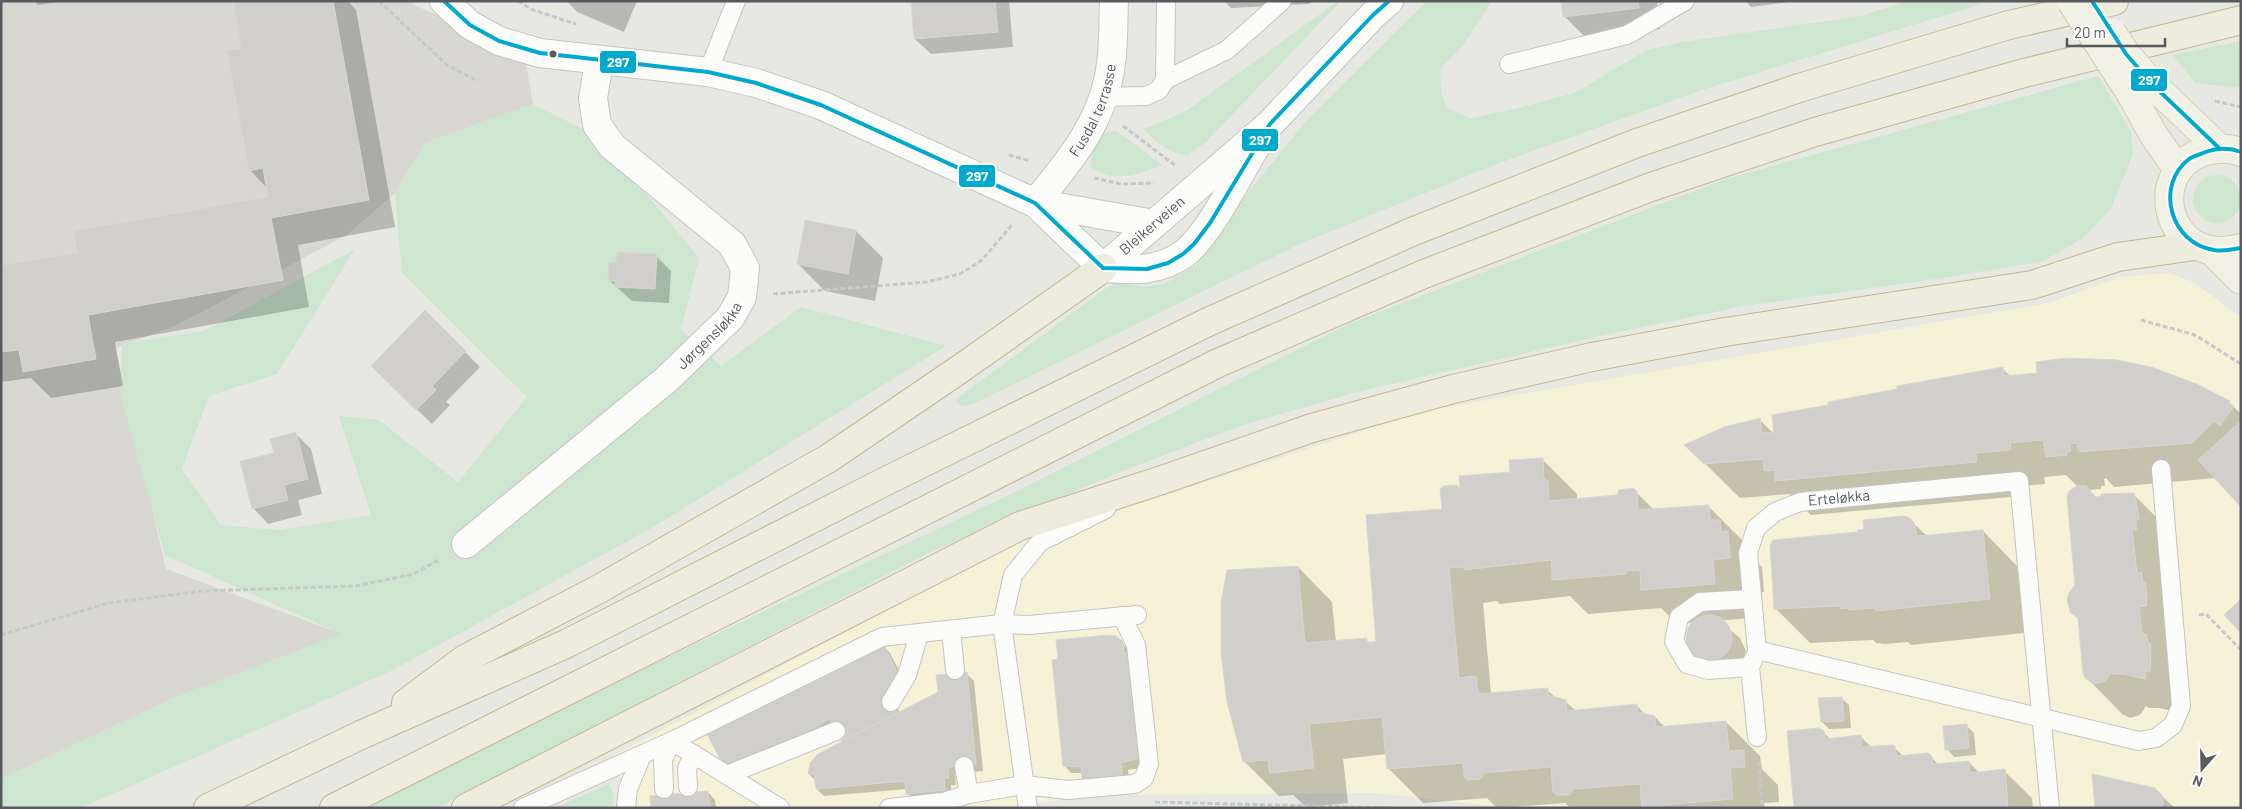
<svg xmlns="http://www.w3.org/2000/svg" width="2242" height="809" font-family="Barlow,sans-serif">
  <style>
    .commercial { fill: #f5f2d8 }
    .industrial { fill: #d8d7d1 }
    .green { fill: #cee6cf }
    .shadow { fill: #0003 }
    .building { fill: #d0cfcc; stroke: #d8d7d1 }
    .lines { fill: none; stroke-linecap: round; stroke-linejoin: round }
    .service-casing { stroke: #c4c4c4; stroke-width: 20 }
    .minor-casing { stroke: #c4c4c4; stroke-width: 30 }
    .tertiary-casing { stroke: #c4c4c4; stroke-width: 30 }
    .primary-casing { stroke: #d1ceae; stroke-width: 30 }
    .motorway-casing { stroke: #bfb990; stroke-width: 30 }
    .path { stroke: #c5cac8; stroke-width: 3; stroke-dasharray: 5 2.5; stroke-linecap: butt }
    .service { stroke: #fcfcfb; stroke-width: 18 }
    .minor { stroke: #fcfcfb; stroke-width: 28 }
    .tertiary { stroke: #fcfcfb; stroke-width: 28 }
    .primary { stroke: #f1f1e5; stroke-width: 28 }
    .motorway { stroke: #eeecde; stroke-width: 28 }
    .primary-bridge-casing { stroke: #d1ceae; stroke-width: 30; stroke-linecap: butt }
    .primary-bridge { stroke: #f1f1e5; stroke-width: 28 }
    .bus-1-casing { stroke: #fff; stroke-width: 8 }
    .bus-1 { stroke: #00a9ce; stroke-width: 4 }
    .bus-dot { fill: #585a60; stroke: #fff; stroke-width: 2 }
    .labels { text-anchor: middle; stroke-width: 4; stroke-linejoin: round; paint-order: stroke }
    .street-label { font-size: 15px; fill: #585a60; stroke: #fff }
    .line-badge { stroke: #fff; stroke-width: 2 }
    .badge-label { font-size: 14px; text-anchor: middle; font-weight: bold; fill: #fff }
  </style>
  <rect width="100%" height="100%" fill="#e8e8e2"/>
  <path class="commercial" d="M2169,273L2193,282L2241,317V808H1508L1375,793L1089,795L1006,808H635L611,757L1006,547L1423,411L2049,303L2120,277Z"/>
  <path class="industrial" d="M1,1H410L414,5L524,52L533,104L425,143L395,193L347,235L175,326L115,348L166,569L342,634L174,698L1,779Z"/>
  <g class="green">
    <path d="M1338,1H1341L1206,142L1187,155C1169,154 1156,142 1144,129L1186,111Z"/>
    <path d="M1427,1H1492L1464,44L1442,67L1440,78L1442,94L1447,108L1470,118L1511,110L1574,93L1647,50L1682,42L1861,16L1908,1H1991L1699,91L1497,164L1302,243L971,405L961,406L956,402L960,396L1116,281L1142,287L1164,284L1197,265L1243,199L1306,121Z"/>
    <path d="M2241,41V88L2195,83L2173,55Z"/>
    <path d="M2098,76L2131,132L2133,154L2111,209L2083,238L2044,261L1936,279L1744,306L1604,335L1357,392L1240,426L1115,474L929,553L437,808H362L538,719L1019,490L1348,324L1726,179Z"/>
    <path d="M533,104L601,138L699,258L681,330L721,366L801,307L946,346L657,525L393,670L81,808H1V779L174,698L341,634L165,555L120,393L122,344L204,331L355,249L277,374L209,396L182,469L221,525L278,530L371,515L339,416L379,420L458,482L527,397L402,273L395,193L425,143Z"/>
    <path d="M1110,131H1117L1162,165C1138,175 1115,183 1091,168C1091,153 1094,137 1110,131Z"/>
    <circle cx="2217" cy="199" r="24"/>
    <path d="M609,784L614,795L612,808H554Z"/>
  </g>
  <g class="shadow">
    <path d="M34,1H66L38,5Z"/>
    <path d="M234,1H348L356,10L395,227L298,245L309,307L115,342L123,386L51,398L31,378L1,382V266L79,254L269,198L267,188L250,170L243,49Z"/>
    <path d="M567,1H637L624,32L577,12Z"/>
    <path d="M912,1H1009L1013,47L931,54L915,39Z"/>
    <path d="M1224,1H1312L1309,4L1231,8Z"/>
    <path d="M1562,1H1675L1657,3L1660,29L1586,38L1564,16Z"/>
    <path d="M1746,1H1798L1751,7Z"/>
    <path d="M806,221L856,231L883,258L875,301L825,291L798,264Z"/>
    <path d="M656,256L671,271L669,303L632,301L609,280Z"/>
    <path d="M425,312L480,367L446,402L450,405L432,424L388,381Z"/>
    <path d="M2003,369L2011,377L2229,402L2241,414V505L2216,478L2114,487L2106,478L2104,479L2105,486H2101V489L2088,490L2096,498L2133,494L2168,529L2180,713L2159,708H2148L2146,706L2140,715L2130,718L2122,714L2087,678L2079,620L2071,611L2076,586L2078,487L2066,475L2044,477L2045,484L2010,487L2011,497L1811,515L1790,494L1740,498L1687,446L1760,420L1775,435L1830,406Z"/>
    <path d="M296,434L311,449L322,494L298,500L302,515L268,524L253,508L275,454Z"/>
    <path d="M1542,459L1577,494V500L1618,496L1636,492L1654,510L1708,506L1743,541L1754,560L1762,567L1764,592L1747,594L1749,618L1719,621L1740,638L1746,651L1743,665L1708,667L1692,651L1687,638L1689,631L1696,622L1677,624L1661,608L1588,614L1570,596L1500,604L1497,601L1483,603L1491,693L1547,690L1556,698L1565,701L1576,711L1637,706L1646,715L1655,717L1665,727L1726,722L1760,756L1762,769L1778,785L1779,802L1764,803L1765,808H1570L1565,803L1497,808L1487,798L1423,803L1388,768L1387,754L1343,759L1348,803L1306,807L1293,795L1279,796L1244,761L1298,567L1332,602L1336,642L1366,640L1370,644L1378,643L1443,510L1461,491L1511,473Z"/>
    <path d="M1913,523L1927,536L1983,531L2017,566L2024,633L1911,645L1908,642L1885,644L1876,643L1873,640L1810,643L1775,608L1857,533Z"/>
    <path d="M1122,643L1130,651L1141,768L1128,770L1130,788L1083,773H1071L1064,765Z"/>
    <path d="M883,645L890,653L909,690L892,699L900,713L939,693L967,674L974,681L983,771L955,774L956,785H951L952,797L915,801L907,793V789L824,796L817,789L816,781L809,774L843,742L836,728L736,779Z"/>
    <path d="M1841,698L1849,705L1851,728L1829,729L1822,722Z"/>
    <path d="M1966,725L1974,733L1976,755L1954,757L1947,749Z"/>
    <path d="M1823,732L1830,739L1860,736L1872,748L1894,747L1903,756L1931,757L1939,765L1969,762L1979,773L2004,771L2032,798L2033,808H1795Z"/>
    <path d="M2154,789L2175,808H2096Z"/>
    <path d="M708,792L715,800L716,808H652Z"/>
  </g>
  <g class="building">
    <path d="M233,1H333L369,200L271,218L283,280L88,315L96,359L23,372L19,350L1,352V265L77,253L74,231L268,197L263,168L249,171L227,51L241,48Z"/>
    <path d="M911,1H995L998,32L914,39Z"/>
    <path d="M1561,1H1638L1639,8L1563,17Z"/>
    <path d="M805,220L856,230L848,274L797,264Z"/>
    <path d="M617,252L657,254L655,289L615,287V281H608L609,262H616Z"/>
    <path d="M425,310L466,351L432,386L436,390L416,410L371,366Z"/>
    <path d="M2068,358L2117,360L2151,367L2197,384L2230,401L2229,403L2234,406L2220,426L2214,421L2192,443L2078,452L2077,443L2070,444L2071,451L2067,452V455L2046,457L2043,440L2010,443L2011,450L1976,453L1977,462L1775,481V470L1764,471L1763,459L1704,464L1684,445L1724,427L1760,418L1762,433L1774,432L1772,415L1828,405V402L1897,389V386L2003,367L2004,376L2037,373L2036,362Z"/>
    <path d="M2241,421V507L2198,460Z"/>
    <path d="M296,432L308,479L284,485L288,500L252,509L240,461L274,453L270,439Z"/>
    <path d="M1543,458L1544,478L1548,481L1549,501L1617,495L1619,490L1633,488L1637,491L1638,510L1709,505L1710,520H1720L1721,532L1728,531L1730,558L1713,560L1715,584L1641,590L1640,570L1626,571V574L1552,580L1551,560L1464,570V567L1449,568L1459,678L1476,676L1478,694L1548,688V695L1566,700L1567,711L1637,704L1638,712L1655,716L1656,727L1726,721L1729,751L1744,750L1745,767L1730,768L1733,799L1663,805L1662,808H1642L1640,784L1573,789L1570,795H1557L1553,792L1551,767L1484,773L1481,779L1468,780L1464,777L1463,763L1387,769L1382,717L1309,724L1314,768L1270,773L1268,760L1243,762L1227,702L1221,652V603L1227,570L1298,566L1305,643L1367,638V642H1376L1366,515L1442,509L1440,490L1443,486L1457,485L1460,488L1459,476L1510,472L1509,460Z"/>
    <path d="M2077,486H2086L2096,497L2101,496V494L2134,493L2136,501L2139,519L2136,520L2137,529L2132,530L2137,573L2141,572L2143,582H2145L2147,597L2146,606L2139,607L2142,634H2146L2148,643H2150L2151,653L2150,671H2145L2146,679L2123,674H2113L2112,672L2105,681L2094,684L2086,679L2083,674L2078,618L2070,612L2067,599L2070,591L2075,585L2067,497L2069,491Z"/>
    <path d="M1902,516L1908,517L1914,522L1917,536L1983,530L1990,599L1876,611L1875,608L1849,610V608L1840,609V606L1774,609L1770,545L1773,540L1857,532L1858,530L1864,529L1863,520Z"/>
    <path d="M2241,599V633L2224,615Z"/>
    <circle cx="1709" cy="638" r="23"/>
    <path d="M1109,635L1116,636L1123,642L1124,653L1129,652L1139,758L1121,763L1123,781L1082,785L1081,767L1063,766L1052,660L1058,659L1056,640Z"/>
    <path d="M883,644L903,683L886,692L897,713L841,741L830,719L727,772L707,734Z"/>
    <path d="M967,672L976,764L948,767L949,778H944L945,790L906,794L905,781L816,789L814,774H808L810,763L818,754L938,692L936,675Z"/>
    <path d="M1842,697L1844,721L1821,722L1818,698Z"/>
    <path d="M1967,724L1969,748L1945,750L1943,726Z"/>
    <path d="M1819,728L1824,731L1825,739L1861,735L1862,747L1892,745L1895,746L1897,756L1928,753L1932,756L1933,764L1969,761L1970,773L2005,769L2008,808H1794L1787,731Z"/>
    <path d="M2092,774L2155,788L2162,795L2163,805L2161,808H2095Z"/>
    <path d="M708,791L710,808H651L650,796Z"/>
  </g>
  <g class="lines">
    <defs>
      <g id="service">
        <path d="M1509,64L1627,35L1685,1"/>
        <path d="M708,72L736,1"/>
        <path d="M1165,80L1227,50L1282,1"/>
        <path d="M1103,97L1146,96L1159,90L1165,80L1166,1"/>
        <path d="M951,630L955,670"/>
        <path d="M1754,658L1750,667L1757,737"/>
        <path d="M1750,667L1708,670L1687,664L1674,641L1679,617L1700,602L1752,599"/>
        <path d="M891,702L907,675L919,634"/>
        <path d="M964,766L969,794"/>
        <path d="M727,775L836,731"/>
        <path d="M688,787L687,768L694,754"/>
        <path d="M664,789L663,759L672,741L780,808"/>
        <path d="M523,808L672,741L882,637L1002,624L1029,625L1137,615"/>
        <path d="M626,808L628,789L642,755"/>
        <path d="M889,808L943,802L969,794L1024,785L1068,790L1135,784L1144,778L1149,764L1136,645L1122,616"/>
        <path d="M1028,808L1002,624L1013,575L1040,542L1106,509"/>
        <path d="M2050,808L2019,481L1800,502L1775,512L1756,528L1748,553L1757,650L2139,741L2156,738L2173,725L2181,706L2161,469"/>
      </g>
      <g id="minor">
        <path id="s1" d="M1035,203C1070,161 1105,119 1111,63C1114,43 1113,22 1114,1"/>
        <path id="s2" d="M466,544L667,379L730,318L742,297L745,268L732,244L612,146L597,125L593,98L599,62"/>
      </g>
      <g id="tertiary">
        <path d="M444,1L470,25L499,41L540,53L708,72L756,83L821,105L1035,203L1154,224"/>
        <path d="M1035,203L1103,268"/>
        <path id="s3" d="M1103,268L1270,124L1373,15L1389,1"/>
        <path d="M1103,268C1118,268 1135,271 1149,268C1161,266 1174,261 1184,254C1210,233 1238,176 1256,146"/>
      </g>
      <g id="primary">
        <path d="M2153,85L2219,148"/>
        <path d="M2131,94L2153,134L2178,170"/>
        <path d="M2241,152C2231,148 2221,148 2211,150C2143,162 2162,270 2241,248"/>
        <path d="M2212,251L2241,280"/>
      </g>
      <g id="motorway">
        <path d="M406,703L465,659L599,589L829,458L960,369L1103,268"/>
        <path d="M208,808L363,734L568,643L886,481L1210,321L1414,231L1637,143L1799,88L2009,25L2114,1"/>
        <path d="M334,808L1218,363L1424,274L1651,187L1815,132L2024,73L2241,20"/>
        <path d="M466,808L1020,526L1162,480L1312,428L1453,389L1592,357L1725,332L2032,285L2118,257L2195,246"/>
      </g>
    </defs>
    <use href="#service" class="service-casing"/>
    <use href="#minor" class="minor-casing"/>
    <use href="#tertiary" class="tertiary-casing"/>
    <use href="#primary" class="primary-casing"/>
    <use href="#motorway" class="motorway-casing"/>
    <g class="path">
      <path d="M379,1L447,65L478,81"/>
      <path d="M518,1L533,10L576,24"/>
      <path d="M2215,101L2241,107"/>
      <path d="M1123,126L1176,166"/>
      <path d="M1009,155L1030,161"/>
      <path d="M1094,178L1121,184L1154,183"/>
      <path d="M773,294L927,282L960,274L981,261L1012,225"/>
      <path d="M2141,320L2195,335L2241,364"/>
      <path d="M2199,615L2206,614L2241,650"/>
      <path d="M1,635L109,603L202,591L356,586L414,574L440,559"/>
      <path d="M1759,762L1762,808"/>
      <path d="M1155,802L1394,808"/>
    </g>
    <use href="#service" class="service"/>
    <use href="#minor" class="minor"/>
    <use href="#tertiary" class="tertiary"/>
    <use href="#primary" class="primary"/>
    <use href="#motorway" class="motorway"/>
    <defs>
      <g id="primary-bridge">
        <path d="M2071,1L2131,94"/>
        <path d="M2112,33L2126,54L2153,85"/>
      </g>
    </defs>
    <use href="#primary-bridge" class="primary-bridge-casing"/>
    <use href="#primary-bridge" class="primary-bridge"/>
    <defs>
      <g id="bus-1">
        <path d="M444,1L470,25L499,41L540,53L708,72L756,83L821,105L1035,203L1103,268L1147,269L1168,263L1183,254L1194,244L1210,223L1270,124L1373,15L1389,1"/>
        <path d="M2092,1L2126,54L2153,85L2219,148"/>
        <path d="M2241,152C2228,147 2216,148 2203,153C2199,155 2193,156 2189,159C2154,186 2171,244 2214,250C2222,252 2232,249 2241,248"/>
      </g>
    </defs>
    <use href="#bus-1" class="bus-1-casing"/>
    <use href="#bus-1" class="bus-1"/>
  </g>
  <circle class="bus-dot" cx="553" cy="54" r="4.5"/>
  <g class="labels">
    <g class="street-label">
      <text dy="5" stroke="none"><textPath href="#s1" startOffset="111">Fusdal terrasse</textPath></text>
      <text dy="5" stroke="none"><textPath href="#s3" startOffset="65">Bleikerveien</textPath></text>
      <text dy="5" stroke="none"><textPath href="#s2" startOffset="321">Jørgensløkka</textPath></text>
      <text transform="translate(1839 498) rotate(-5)" y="5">Erteløkka</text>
    </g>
  </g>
  <g class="line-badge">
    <rect x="599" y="50" width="38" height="24" rx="5" fill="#00a9ce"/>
    <rect x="2130" y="68" width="38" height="24" rx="5" fill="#00a9ce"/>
    <rect x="1241" y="128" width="38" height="24" rx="5" fill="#00a9ce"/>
    <rect x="958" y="164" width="38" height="24" rx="5" fill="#00a9ce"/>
  </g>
  <g class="badge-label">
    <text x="618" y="67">297</text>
    <text x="2149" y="85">297</text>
    <text x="1260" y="145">297</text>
    <text x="977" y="181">297</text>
  </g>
  <rect width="2242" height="809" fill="none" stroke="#585a60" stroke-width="5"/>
  <g transform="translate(2202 769) rotate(200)" stroke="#ffffff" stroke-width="4" paint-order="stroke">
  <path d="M0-4L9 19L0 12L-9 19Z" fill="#585a60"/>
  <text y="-8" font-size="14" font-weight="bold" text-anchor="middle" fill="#585a60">N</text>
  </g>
  <path d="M2067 38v8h98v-8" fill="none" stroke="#585a60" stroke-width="2.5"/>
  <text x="2074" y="38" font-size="15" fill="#585a60" stroke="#ffffff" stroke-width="4" paint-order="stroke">20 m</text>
</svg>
